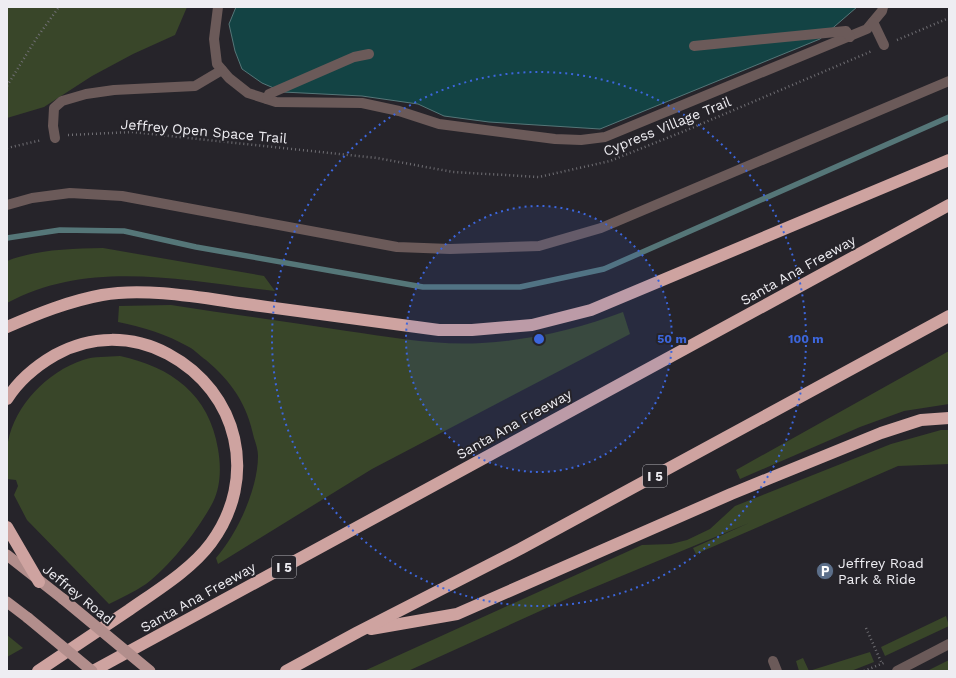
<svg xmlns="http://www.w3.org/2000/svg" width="956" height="678" font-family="'Work Sans',sans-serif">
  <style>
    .green { fill: #394629 }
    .water { fill: #134344; stroke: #557678 }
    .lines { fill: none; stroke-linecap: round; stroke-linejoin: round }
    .stream { stroke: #557678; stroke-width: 5.5 }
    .path { stroke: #706f74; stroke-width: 2.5; stroke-dasharray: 1 3; stroke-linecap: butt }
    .service { stroke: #6b5a59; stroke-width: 10 }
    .primary { stroke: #b28e8c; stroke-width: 11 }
    .motorway { stroke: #cea3a0; stroke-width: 12 }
    .primary-bridge { stroke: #b28e8c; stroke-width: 11 }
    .ring { fill: none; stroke: #3c66dc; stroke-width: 2; stroke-dasharray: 2 4 }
    .labels { text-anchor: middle; stroke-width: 4; stroke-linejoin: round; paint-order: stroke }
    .shield { fill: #26242a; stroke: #b2b1b6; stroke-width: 1 }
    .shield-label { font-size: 13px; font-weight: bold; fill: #eeedf2 }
    .street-label { font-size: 14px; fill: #eeedf2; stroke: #26242a }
    .poi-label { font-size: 14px; fill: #eeedf2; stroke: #26242a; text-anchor: start }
    .centre { fill: #3c66dc; stroke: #26242a; stroke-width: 2 }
    .ring-label { font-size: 12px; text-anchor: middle; font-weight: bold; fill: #3c66dc; stroke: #26242a; stroke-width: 4; stroke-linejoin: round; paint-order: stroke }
  </style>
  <rect width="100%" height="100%" fill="#26242a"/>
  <g class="green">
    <path d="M7,7H187L175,35L133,54L92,76L44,107L7,118Z"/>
    <path d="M103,248L264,276L275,291C187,281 90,258 7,303V261C38,249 70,249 103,248Z"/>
    <path d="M171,305C229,314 288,322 347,331C391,337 437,346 482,343C531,340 578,329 623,312L630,334L372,469L218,564L216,558C237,534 258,489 258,456C258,450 256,444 254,438C247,404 232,382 206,360C200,356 195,350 189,347C166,334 143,327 118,322L119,306Z"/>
    <path d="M949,351V404L904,411L860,427L740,479L736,470Z"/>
    <path d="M120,356C171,367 209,394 218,449C221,466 221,486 213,502C199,529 170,566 146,584C134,592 121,598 109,604L27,520L14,495L18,486L16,480L7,479C7,467 5,454 8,442C15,405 47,372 83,360C94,356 108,357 120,356Z"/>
    <path d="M941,430H949V464L898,466L696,554L693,548L749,523L571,597L408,671H364L642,545L671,544L687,540L710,529L735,506L891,444Z"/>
    <path d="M946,616L949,626L885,656L881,647Z"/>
    <path d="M7,635L23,648L7,657Z"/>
    <path d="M870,652L874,662L851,671H799L796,661L803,658L809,671Z"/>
    <path d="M949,660V671H927Z"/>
  </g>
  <path class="water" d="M236,7H857L820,39L600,129L489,122L444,116L418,104L362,96L283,92L262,83L242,69L235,51L229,24Z"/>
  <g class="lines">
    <path class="stream" d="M7,238L60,230L124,231L196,247L423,287H520L604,269L949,117"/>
    <g class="path">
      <path d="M897,40L949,18"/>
      <path d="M7,86L36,39L59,7"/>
      <path d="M68,135L132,132L377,158L453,172L539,177L610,161L687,130L872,51"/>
      <path d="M7,148L42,140"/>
      <path d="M866,628L882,664"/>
      <path d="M864,671L886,662"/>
    </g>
    <g class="service">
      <path d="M218,7L214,39L217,64L229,78L248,93L276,102L362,103L399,111L439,124L555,139L581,140L605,137L867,29L882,11L883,7"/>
      <path d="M873,22L884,45"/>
      <path d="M694,46L846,31L850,37"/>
      <path d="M267,99L269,94L354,57L369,54"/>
      <path d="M55,138L53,126L54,108L62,101L86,94L114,90L195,86L222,70"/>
      <path d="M7,205L32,198L70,193L122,196L397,247L450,249L539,246L601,228L949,81"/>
      <path d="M773,661L777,671"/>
      <path d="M897,671L949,644"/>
    </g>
    <g class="primary">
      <path d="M7,555L63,599"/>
      <path d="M7,602L28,618"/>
    </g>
    <g class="motorway">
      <path d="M7,327C37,314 69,301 102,295C145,287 203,298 246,304C310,313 374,321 439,330H472L532,325L591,310L949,160"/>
      <path d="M7,399C19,380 36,366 55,355C91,335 132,335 168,354C239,392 259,478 211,543C191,570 156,591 129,610C99,630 68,651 38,671"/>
      <path d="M7,527L39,582"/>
      <path d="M371,629L457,614L731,494L881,433L921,420L949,418"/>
      <path d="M93,671L949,205"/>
      <path d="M286,671L358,632L520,549L949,316"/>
    </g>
    <g class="primary-bridge">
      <path d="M63,599L150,671"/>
      <path d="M28,618L92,671"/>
    </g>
  </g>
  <circle cx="539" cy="339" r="133" fill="#3c66dc" fill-opacity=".12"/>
  <g class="ring">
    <circle cx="539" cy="339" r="133"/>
    <circle cx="539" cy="339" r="267"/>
  </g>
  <defs>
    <symbol id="parking-disc" viewBox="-11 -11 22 22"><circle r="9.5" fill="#5c6f8a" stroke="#26242a"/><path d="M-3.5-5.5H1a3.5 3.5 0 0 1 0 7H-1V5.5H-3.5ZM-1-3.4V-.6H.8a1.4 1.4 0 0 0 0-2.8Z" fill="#fff"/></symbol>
  </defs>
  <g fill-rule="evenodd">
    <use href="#parking-disc" x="815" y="561" width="20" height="20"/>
  </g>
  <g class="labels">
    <g class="shield">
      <rect x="643" y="465" width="24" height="22" rx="3"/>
      <rect x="272" y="556" width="24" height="22" rx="3"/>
    </g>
    <g class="shield-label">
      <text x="655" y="481">I 5</text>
      <text x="284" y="572">I 5</text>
    </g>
    <g class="street-label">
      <text transform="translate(667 126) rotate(-22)" y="5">Cypress Village Trail</text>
      <text transform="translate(204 131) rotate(5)" y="5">Jeffrey Open Space Trail</text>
      <text transform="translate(798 270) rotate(-29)" y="5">Santa Ana Freeway</text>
      <text transform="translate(514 424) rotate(-29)" y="5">Santa Ana Freeway</text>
      <text transform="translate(78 594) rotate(39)" y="5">Jeffrey Road</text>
      <text transform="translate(198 597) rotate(-29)" y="5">Santa Ana Freeway</text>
    </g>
    <g class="poi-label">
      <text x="838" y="568">Jeffrey Road<tspan x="838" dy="16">Park &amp; Ride</tspan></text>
    </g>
  </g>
  <circle cx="539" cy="339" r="6" class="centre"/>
  <g class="ring-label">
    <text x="672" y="343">50 m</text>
    <text x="806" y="343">100 m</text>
  </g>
  <rect width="956" height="678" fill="none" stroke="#eeedf2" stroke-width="16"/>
</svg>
